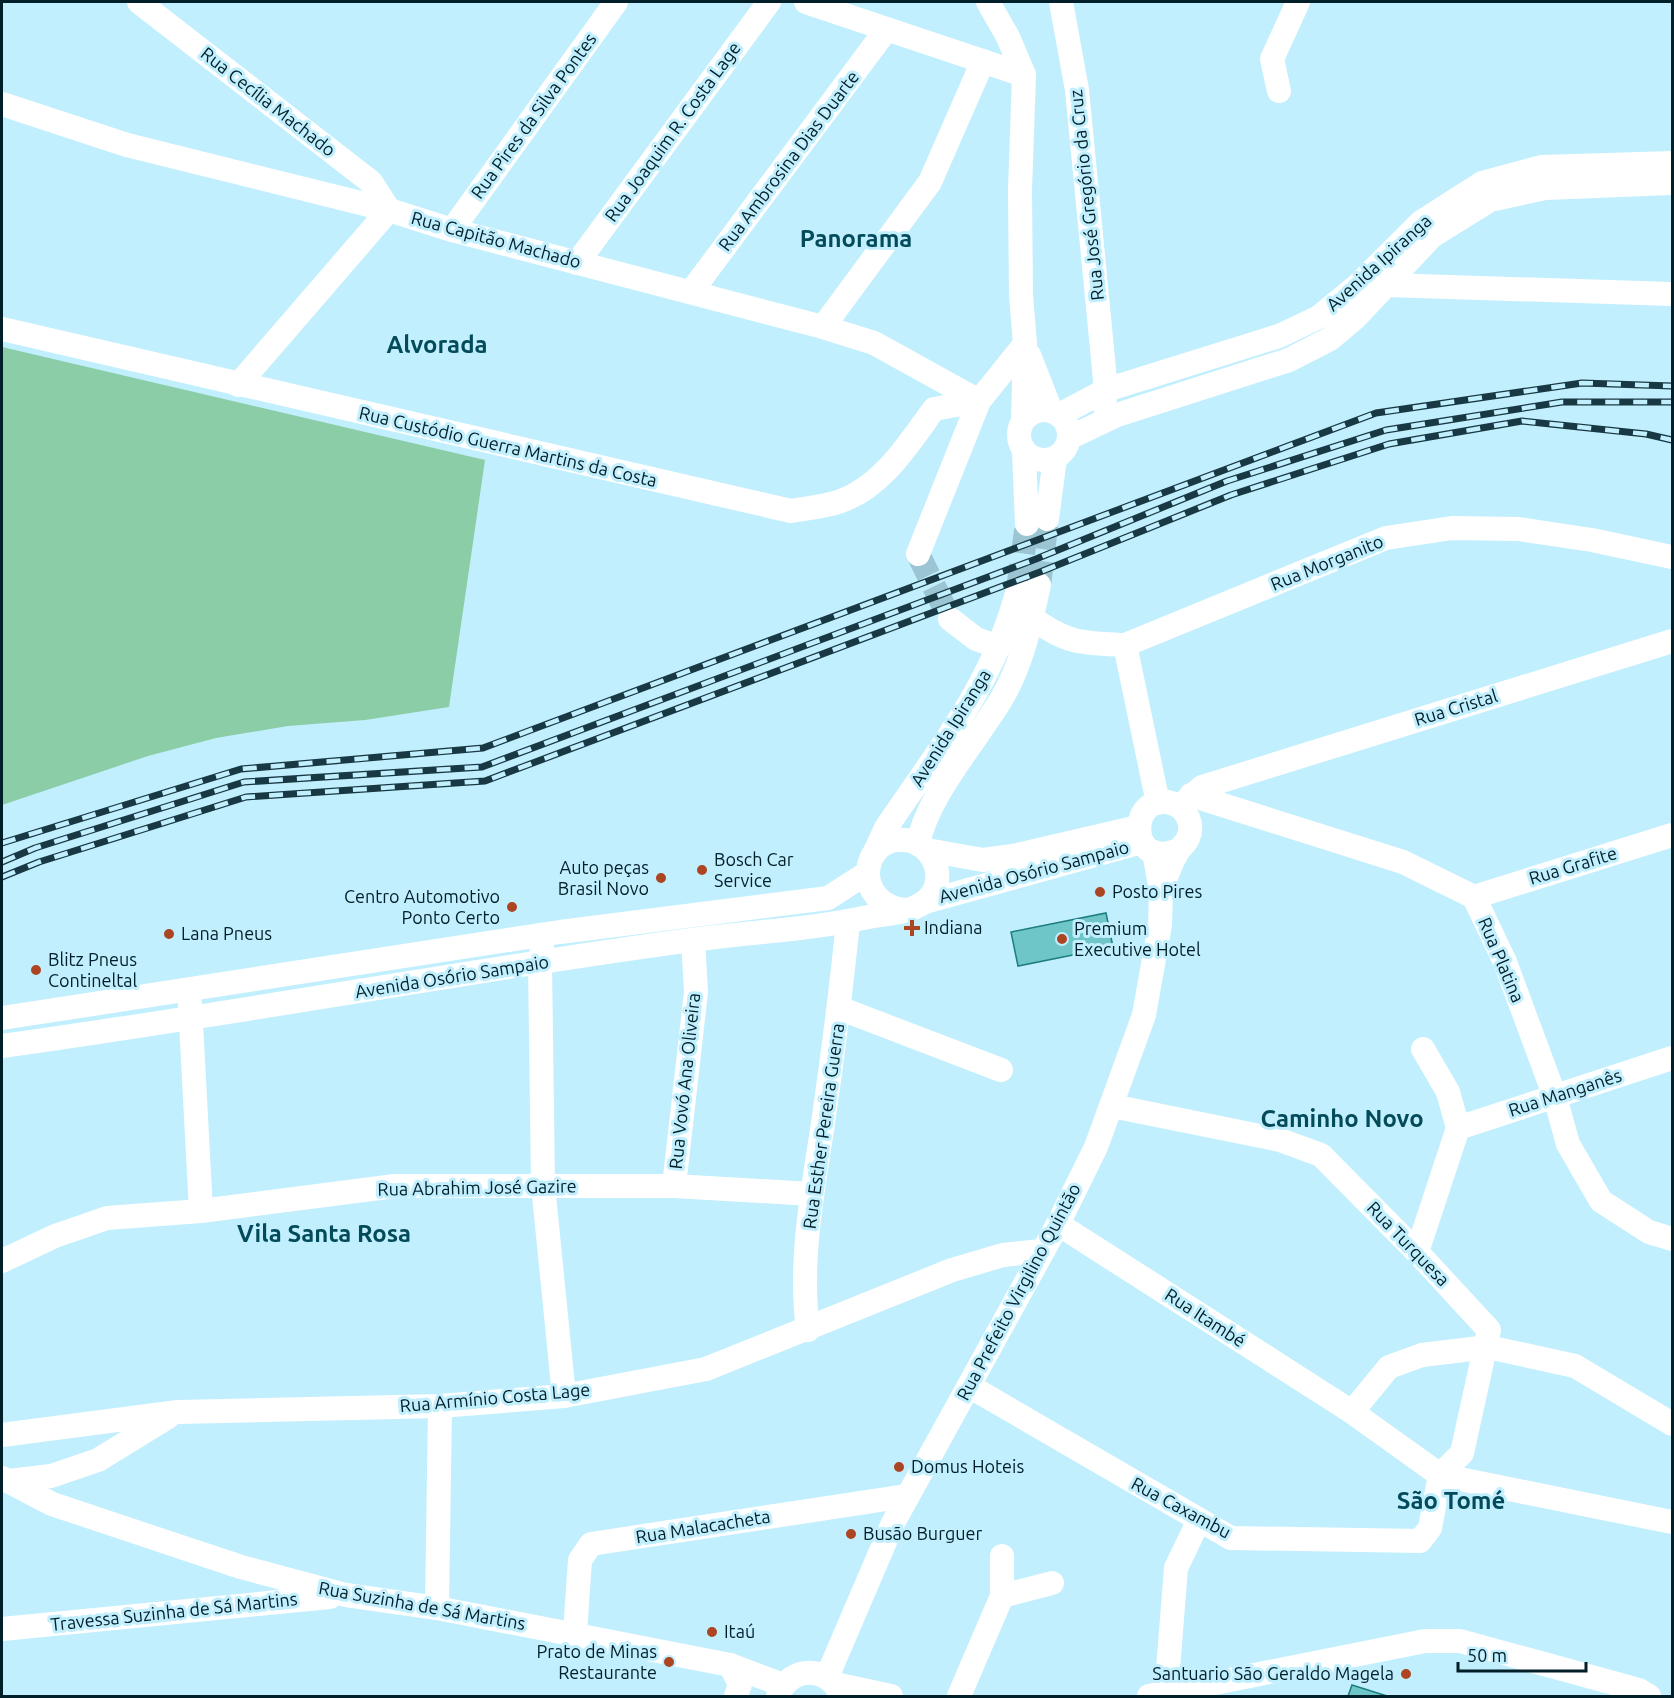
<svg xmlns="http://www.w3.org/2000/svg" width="1674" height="1698" font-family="Ubuntu,sans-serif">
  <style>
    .green { fill: #8acda7 }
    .building { fill: #6fc6c9; stroke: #1d7d80; stroke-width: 1.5 }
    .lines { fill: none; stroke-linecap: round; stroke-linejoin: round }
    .minor-tunnel { stroke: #9bc5d2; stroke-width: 24; stroke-dasharray: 24 12; stroke-linecap: butt }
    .minor { stroke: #fff; stroke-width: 24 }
    .rail-casing { stroke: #183943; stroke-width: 7 }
    .rail { stroke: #c2effd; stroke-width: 4.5; stroke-dasharray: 14; stroke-linecap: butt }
    .poi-dot { fill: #ac4522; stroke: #c2effd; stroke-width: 2 }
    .labels { text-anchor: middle; stroke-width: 6; stroke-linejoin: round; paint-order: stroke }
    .street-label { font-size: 18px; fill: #001f28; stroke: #c2effd }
    .poi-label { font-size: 18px; fill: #001f28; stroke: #c2effd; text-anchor: start }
    .district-label { font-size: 24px; font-weight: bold; fill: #034b5a; stroke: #c2effd }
  </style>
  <rect width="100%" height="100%" fill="#c2effd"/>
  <path class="green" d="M2,347L485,460L449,707L365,720L288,726L216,738L148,756L2,805Z"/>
  <g class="building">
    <path d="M1106,913L1113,947L1018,966L1011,932Z"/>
    <path d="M1352,1685L1387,1696H1348Z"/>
  </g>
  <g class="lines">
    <g class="minor-tunnel">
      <path d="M918,554L950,619"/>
      <path d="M1039,585L1047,519"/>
      <path d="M1018,589L1027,524"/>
    </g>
    <g class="minor">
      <path d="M139,2L371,182L389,210"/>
      <path d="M806,2L1024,75"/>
      <path d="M988,2L1008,37L1024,75L1020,190L1021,295L1025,344L1023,421"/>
      <path d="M1061,2L1077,90L1106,390L1104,405"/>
      <path d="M1279,91L1272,59L1298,2"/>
      <path d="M2,104L127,145L389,210L452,230L823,327L874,343L979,401"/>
      <path d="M452,230L616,2"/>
      <path d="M577,263L769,2"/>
      <path d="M1387,285L1672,294"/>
      <path d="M691,292L886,30"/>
      <path d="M823,327L930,182L983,61"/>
      <path d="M2,329L791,511C807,508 825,507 841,501C883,486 909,443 934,409L979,401"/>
      <path d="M1029,355L1051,411"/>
      <path d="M238,385L389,210"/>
      <circle cx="1044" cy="435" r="25"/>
      <path d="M1059,415L1106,390L1279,336L1319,317L1359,284L1421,222L1482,183L1541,167L1672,163"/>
      <path d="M1069,438L1117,415L1289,360L1330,339L1356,317L1432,236L1490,200L1545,188L1672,183"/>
      <path d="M1024,452L1027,524"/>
      <path d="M1047,519L1055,458"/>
      <path d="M918,554L979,401L1025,344"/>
      <path d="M1032,618C1067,644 1083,643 1125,645L1386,538L1452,528L1518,529L1592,540L1672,557"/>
      <path d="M950,619L976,639L999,647"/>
      <path d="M1125,645L1158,803"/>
      <path d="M1191,795L1403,862L1474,897L1505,962L1555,1097L1568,1144L1601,1201L1649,1232L1672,1239"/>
      <path d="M1186,801L1202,787L1215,783L1672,641"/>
      <path d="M918,844C928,794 976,742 1002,698C1023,662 1030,625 1039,585"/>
      <path d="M927,850L983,860L1013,856L1138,827"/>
      <path d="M874,854L886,828C938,751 995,681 1018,589"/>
      <path d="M1161,891C1166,878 1170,864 1177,853C1180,847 1186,844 1188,838C1194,825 1187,809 1174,804C1130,786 1124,872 1178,850"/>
      <path d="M1474,897L1672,835"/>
      <path d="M925,902L1142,842"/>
      <path d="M542,947L540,962L543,1185L564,1396"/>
      <path d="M190,1004L201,1211"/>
      <path d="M839,1008L1001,1070"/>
      <path d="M2,1018L560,932L828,898L867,873"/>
      <path d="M2,1046C182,1021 361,990 541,962C599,953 658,944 716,937C767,931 818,928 868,917C885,914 908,913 923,903C950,885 936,843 905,840C860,836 852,903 904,910"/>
      <path d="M1112,1106L1280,1140L1321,1155L1417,1252L1489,1330L1462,1453L1440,1475"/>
      <path d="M1458,1128L1672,1058"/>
      <path d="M674,1186L696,992L693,940"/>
      <path d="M1058,1224L1352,1412L1440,1475L1672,1522"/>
      <path d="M1417,1252L1458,1128L1448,1092L1423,1049"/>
      <path d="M2,1261L55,1236L107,1218L201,1211L395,1186H674L812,1194"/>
      <path d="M808,1330C799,1264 812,1195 822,1130C832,1061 841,991 848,922"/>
      <path d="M969,1386L1231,1538L1420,1541L1430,1528L1440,1475"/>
      <path d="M1352,1412L1389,1367L1422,1355L1488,1347L1575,1366L1672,1424"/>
      <path d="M2,1435L178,1412L440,1406L564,1396L706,1369L952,1270L1003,1255L1041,1251"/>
      <path d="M2,1478L52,1504L241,1567L346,1595L437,1608L730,1665L783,1685"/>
      <path d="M9,1481L51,1476L98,1460L168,1417"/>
      <path d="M1002,1596V1556"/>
      <path d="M437,1608L440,1406"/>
      <path d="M2,1629L330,1597"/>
      <path d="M575,1633L580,1560L591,1544L906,1496"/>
      <path d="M730,1665L740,1684L736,1696"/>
      <path d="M827,1677L893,1523L1058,1224L1096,1147L1144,1015L1160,925L1161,891L1154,852"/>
      <path d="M835,1684L891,1696"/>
      <path d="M1166,1694L1176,1568L1198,1522"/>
      <path d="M778,1696C789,1665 830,1665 841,1696"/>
      <path d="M959,1696L1002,1596L1052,1583"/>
      <path d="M1149,1696L1425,1641H1460L1639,1690L1649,1696"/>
    </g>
    <defs>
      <g id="rail">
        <path d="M2,843L241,769L483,748L1376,413L1582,383L1672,386"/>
        <path d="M2,862L35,848L244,782L482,767L1036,559L1227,481L1386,430L1562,402H1672"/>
        <path d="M2,877L39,862L246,797L485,781L1040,572L1231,495L1389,444L1522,421L1646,434L1672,440"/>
      </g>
    </defs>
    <use href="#rail" class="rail-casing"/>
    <use href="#rail" class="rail"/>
  </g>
  <g class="poi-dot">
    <circle cx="702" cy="870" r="6"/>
    <circle cx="661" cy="878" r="6"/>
    <circle cx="1100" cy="892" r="6"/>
    <circle cx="512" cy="907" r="6"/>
    <path d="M909 919h6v6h6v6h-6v6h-6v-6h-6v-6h6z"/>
    <circle cx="169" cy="934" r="6"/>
    <circle cx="1062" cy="939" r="6"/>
    <circle cx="36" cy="970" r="6"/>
    <circle cx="899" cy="1467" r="6"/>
    <circle cx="851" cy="1534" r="6"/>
    <circle cx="712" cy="1632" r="6"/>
    <circle cx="669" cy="1662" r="6"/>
    <circle cx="1406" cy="1674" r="6"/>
  </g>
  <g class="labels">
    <g class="street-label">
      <text transform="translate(268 102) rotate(38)" y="6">Rua Cecília Machado</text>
      <text transform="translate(534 116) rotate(-54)" y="6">Rua Pires da Silva Pontes</text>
      <text transform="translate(673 132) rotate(-54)" y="6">Rua Joaquim R. Costa Lage</text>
      <text transform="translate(789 161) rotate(-53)" y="6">Rua Ambrosina Dias Duarte</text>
      <text transform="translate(1087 195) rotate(-96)" y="6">Rua José Gregório da Cruz</text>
      <text transform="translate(496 240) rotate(15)" y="6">Rua Capitão Machado</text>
      <text transform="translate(1379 263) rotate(-42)" y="6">Avenida Ipiranga</text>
      <text transform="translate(508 447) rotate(13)" y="6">Rua Custódio Guerra Martins da Costa</text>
      <text transform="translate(1327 563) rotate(-22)" y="6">Rua Morganito</text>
      <text transform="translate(1456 708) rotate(-17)" y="6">Rua Cristal</text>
      <text transform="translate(951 728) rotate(-58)" y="6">Avenida Ipiranga</text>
      <text transform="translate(1573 866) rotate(-17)" y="6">Rua Grafite</text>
      <text transform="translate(1034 872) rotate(-15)" y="6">Avenida Osório Sampaio</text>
      <text transform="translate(1501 960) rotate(67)" y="6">Rua Platina</text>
      <text transform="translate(452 977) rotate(-9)" y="6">Avenida Osório Sampaio</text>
      <text transform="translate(685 1081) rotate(-84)" y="6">Rua Vovó Ana Oliveira</text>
      <text transform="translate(1565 1093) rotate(-18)" y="6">Rua Manganês</text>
      <text transform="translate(824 1126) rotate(-82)" y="6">Rua Esther Pereira Guerra</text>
      <text transform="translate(477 1188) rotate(-1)" y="6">Rua Abrahim José Gazire</text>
      <text transform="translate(1408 1244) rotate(46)" y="6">Rua Turquesa</text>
      <text transform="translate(1019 1292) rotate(-62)" y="6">Rua Prefeito Virgilino Quintão</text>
      <text transform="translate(1205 1318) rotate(33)" y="6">Rua Itambé</text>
      <text transform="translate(495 1398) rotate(-5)" y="6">Rua Armínio Costa Lage</text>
      <text transform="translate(1181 1508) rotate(28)" y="6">Rua Caxambu</text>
      <text transform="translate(703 1527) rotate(-9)" y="6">Rua Malacacheta</text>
      <text transform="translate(422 1606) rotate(10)" y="6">Rua Suzinha de Sá Martins</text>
      <text transform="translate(174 1612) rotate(-6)" y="6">Travessa Suzinha de Sá Martins</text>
    </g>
    <g class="poi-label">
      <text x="714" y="866">Bosch Car<tspan x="714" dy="21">Service</tspan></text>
      <text x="649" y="874" text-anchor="end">Auto peças<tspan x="649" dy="21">Brasil Novo</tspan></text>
      <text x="1112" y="898">Posto Pires</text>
      <text x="500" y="903" text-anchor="end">Centro Automotivo<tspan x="500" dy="21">Ponto Certo</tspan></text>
      <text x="924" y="934">Indiana</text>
      <text x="1074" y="935">Premium<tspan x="1074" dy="21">Executive Hotel</tspan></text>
      <text x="181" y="940">Lana Pneus</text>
      <text x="48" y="966">Blitz Pneus<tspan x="48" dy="21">Contineltal</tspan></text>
      <text x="911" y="1473">Domus Hoteis</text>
      <text x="863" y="1540">Busão Burguer</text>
      <text x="724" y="1638">Itaú</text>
      <text x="657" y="1658" text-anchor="end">Prato de Minas<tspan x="657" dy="21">Restaurante</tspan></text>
      <text x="1394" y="1680" text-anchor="end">Santuario São Geraldo Magela</text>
    </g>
    <g class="district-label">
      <text x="856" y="247">Panorama</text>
      <text x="437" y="353">Alvorada</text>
      <text x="1342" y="1127">Caminho Novo</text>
      <text x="324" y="1242">Vila Santa Rosa</text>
      <text x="1451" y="1509">São Tomé</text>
    </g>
  </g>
  <rect width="1674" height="1698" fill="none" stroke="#001f28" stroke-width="6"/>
  <path d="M1458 1662v9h128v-9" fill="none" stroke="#001f28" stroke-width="3"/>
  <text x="1467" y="1662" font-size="18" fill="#001f28" stroke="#c2effd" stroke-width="4.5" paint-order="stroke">50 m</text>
</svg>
